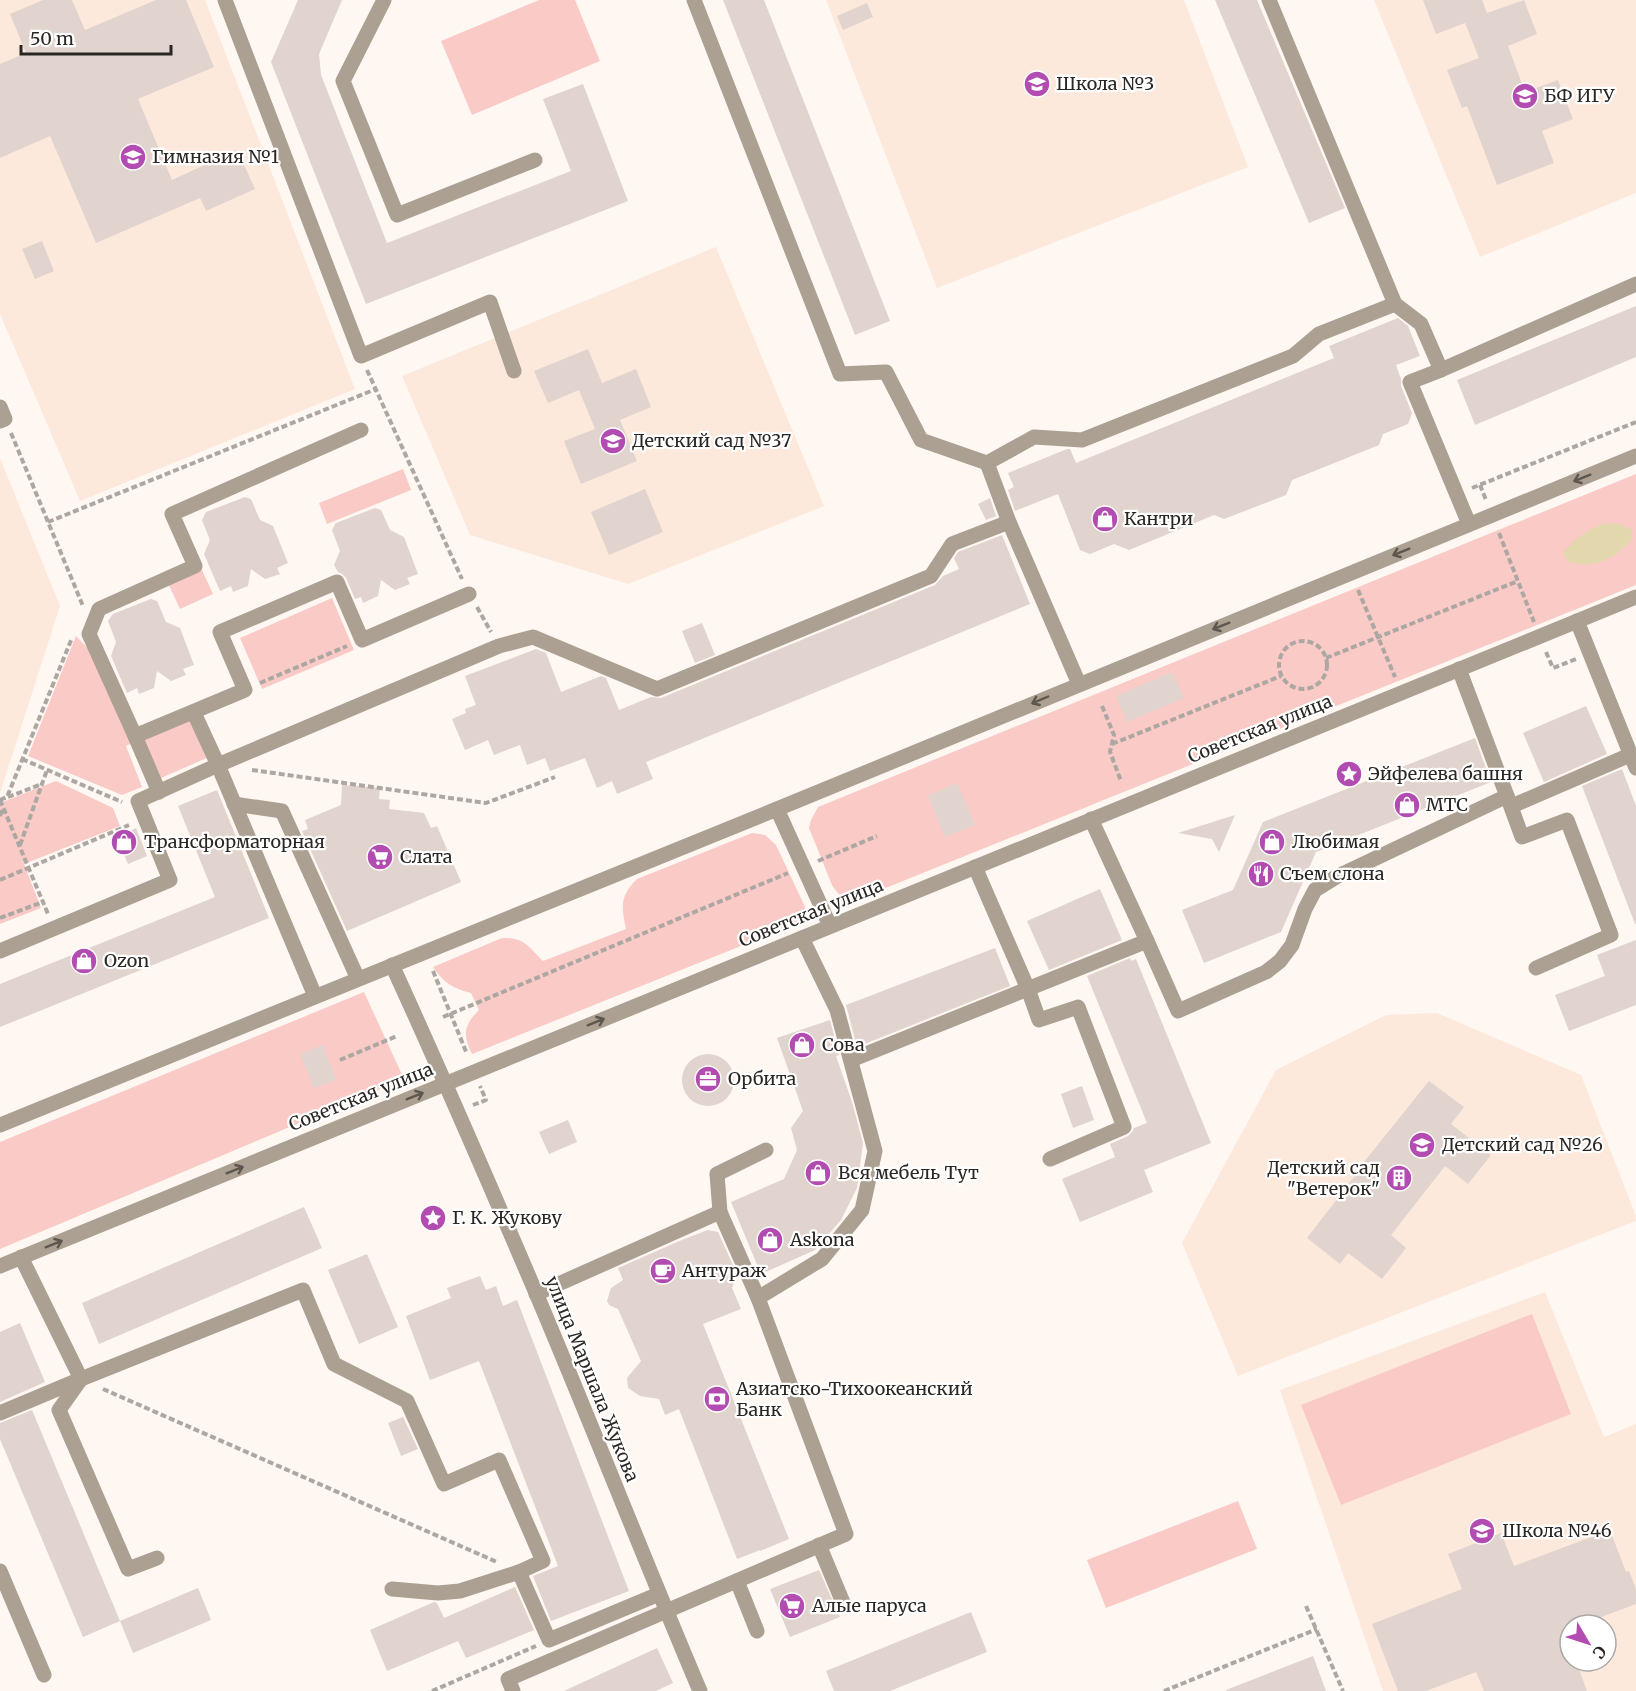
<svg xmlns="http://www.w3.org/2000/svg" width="1636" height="1691" font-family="Merriweather,serif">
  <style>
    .built { fill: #fce9dc; fill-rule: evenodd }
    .green { fill: #facac7 }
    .water { fill: #e3d7ae }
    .building { fill: #e1d3ce }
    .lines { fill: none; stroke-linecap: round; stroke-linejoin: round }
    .path { stroke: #aca7a2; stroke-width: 4; stroke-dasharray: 6 3; stroke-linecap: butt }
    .minor { stroke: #aba091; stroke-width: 15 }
    .oneway { stroke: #5e574f }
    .labels { text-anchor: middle; stroke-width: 4.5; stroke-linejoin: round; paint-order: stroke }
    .poi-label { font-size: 18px; fill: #2a2623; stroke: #fff; text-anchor: start }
    .street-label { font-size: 18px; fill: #2a2623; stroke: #fff }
  </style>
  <rect width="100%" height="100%" fill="#fef7f2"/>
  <g class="built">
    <path d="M0,0H205L355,389L80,501L0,314Z"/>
    <path d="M826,0H1184L1248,167L937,288Z"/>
    <path d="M1374,0H1636V193L1480,257Z"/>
    <path d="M716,247L824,506L628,584L470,535L402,376Z"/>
    <path d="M0,458L60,606L0,793Z"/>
    <path d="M1437,1013L1581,1075L1636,1216V1221L1238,1376L1182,1243L1276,1070L1386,1015Z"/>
    <path d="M1545,1292L1604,1437L1636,1424V1691H1383L1280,1390ZM1570,1625H1606V1661H1570Z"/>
  </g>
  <g class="green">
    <path d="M539,0H575L600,61L472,115L441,41Z"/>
    <path d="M403,469L411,490L327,524L319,503Z"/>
    <path d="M1636,474V585L856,900C844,900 838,895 832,885L809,828L811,820L818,807Z"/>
    <path d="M201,568L213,594L180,609L168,583Z"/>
    <path d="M332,598L354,650L262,689L240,638Z"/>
    <path d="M76,636L98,659L132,743L126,746L142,787L122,795L28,756Z"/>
    <path d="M200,715L216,754L161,778L144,740Z"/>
    <path d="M56,781L113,808L120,826L24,864L41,908L0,924V803Z"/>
    <path d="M752,833L765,835L776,845L805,907V916L798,923L472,1054C463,1035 463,1026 479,1010L471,993C453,989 443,982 433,967L502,938C524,937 529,947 543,961L626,929C621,906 620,896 637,879Z"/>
    <path d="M364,992L404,1079L0,1249V1142Z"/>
    <path d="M1532,1314L1571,1414L1341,1505L1301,1405Z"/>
    <path d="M1238,1501L1257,1549L1106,1608L1087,1560Z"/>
  </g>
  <path class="water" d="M1605,523L1621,524L1632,530V540C1615,558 1592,571 1567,561L1563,553C1575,537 1587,531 1605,523Z"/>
  <g class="building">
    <path d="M43,0H72L85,30L156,0H186L214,67L138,99L172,180L237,150L255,189L206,211L200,198L96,243L50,136L0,158V64L26,53L10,14Z"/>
    <path d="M298,0H342L319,54L321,75L387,243L571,171L543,99L583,84L628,201L366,304L271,62Z"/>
    <path d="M723,0H764L890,321L855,335Z"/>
    <path d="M1215,0H1257L1345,208L1309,223Z"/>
    <path d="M1423,0H1482L1487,13L1524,0L1537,34L1508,46L1525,92L1558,80L1573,119L1542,131L1554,163L1497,185L1467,106L1462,108L1447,70L1479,58L1465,23L1436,34Z"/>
    <path d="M867,3L873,17L843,30L837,16Z"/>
    <path d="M42,241L54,271L35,279L22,249Z"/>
    <path d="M1636,306V357L1475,425L1457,380Z"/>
    <path d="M1398,318L1408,326L1420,356L1396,365L1401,379V386L1412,413L1408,424L1383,434L1379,445L1292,480L1286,495L1224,519L1214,515L1129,550L1114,544L1090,554L1080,550L1058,494L1015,511L1008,490L1014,487L1008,473L1067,449H1070L1076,463L1334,358L1329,346Z"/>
    <path d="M588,349L602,383L636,369L651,407L620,420L637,461L581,484L564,441L595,429L579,390L548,403L534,371Z"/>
    <path d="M645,489L663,532L609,555L591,512Z"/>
    <path d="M245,497L251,499L260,520L273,526L288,563L277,568L280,574L265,579L251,569L248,586L233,592L231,586L220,591L204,554L210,540L202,520L206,512Z"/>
    <path d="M990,498L996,516L986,520L978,504Z"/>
    <path d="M375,508L381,510L390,530L404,537L418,574L407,578L410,584L395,590L381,580L378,596L363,603L361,597L355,599L346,578L342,574L338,572L334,565L340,551L332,530L336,523Z"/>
    <path d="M1002,535L1030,604L646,762L653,779L617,794L612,781L597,788L585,758L550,771L545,758L527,765L520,745L494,755L488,740L465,750L452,719L466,713L465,709L476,705L465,676L536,649L546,653L561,692L601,676L606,678L619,710L651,697L661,698L935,585L943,576L959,569L954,558L958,552Z"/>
    <path d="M151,599L157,601L166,622L180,628L194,665L183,669L186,675L171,681L157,671L154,688L139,694L137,688L127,693L111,656L116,642L108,621L113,614Z"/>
    <path d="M702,623L715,655L695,663L682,631Z"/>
    <path d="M1172,672L1184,698L1127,722L1116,696Z"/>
    <path d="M1586,706L1607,754L1544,782L1523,733Z"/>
    <path d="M1475,738L1491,782L1316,852L1281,932L1204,963L1182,910L1233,890L1263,822Z"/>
    <path d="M1622,769L1636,806V924H1635L1582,786Z"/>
    <path d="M957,783L975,825L945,837L928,796Z"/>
    <path d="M342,785L380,788L379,799L390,800L389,809L424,813L431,828L437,826L461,882L347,931L302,831L308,829L305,820L341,805Z"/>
    <path d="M217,790L269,918L0,1027V984L215,897L178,806Z"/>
    <path d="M1235,815L1219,852L1212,839L1178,833Z"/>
    <path d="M136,828L147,856L128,864L117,837Z"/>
    <path d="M1100,889L1122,940L1049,970L1027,921Z"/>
    <path d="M1636,940V1005L1569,1031L1555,995L1605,976L1597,955Z"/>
    <path d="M995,948L1010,986L857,1047L846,1005Z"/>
    <path d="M1130,958L1131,961L1136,959L1211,1143L1144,1170L1153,1192L1080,1222L1062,1179L1115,1157L1110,1144L1128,1136L1132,1132L1134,1128L1147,1123L1087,976Z"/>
    <path d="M830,1020L839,1055L836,1056L852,1102L863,1143L857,1188L841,1220L815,1250L761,1274L731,1202L784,1179L797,1150L791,1128L803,1111L777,1038Z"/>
    <path d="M323,1045L336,1080L314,1088L300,1054Z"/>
    <circle cx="708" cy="1080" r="26"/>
    <path d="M1429,1081L1464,1107L1451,1124L1491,1155L1468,1184L1445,1166L1391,1235L1406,1248L1382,1279L1348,1253L1340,1264L1307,1238L1357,1173L1356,1172Z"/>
    <path d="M1082,1086L1094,1120L1073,1128L1061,1094Z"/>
    <path d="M568,1120L577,1142L549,1154L539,1132Z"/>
    <path d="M304,1207L322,1248L99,1344L82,1303Z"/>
    <path d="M708,1230L718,1232L737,1274L732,1288L741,1309L703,1324L789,1539L760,1551V1550L737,1559L679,1409L665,1415L659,1399L640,1396L628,1388L627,1378L641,1361L618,1309L609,1305L607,1301L611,1288L623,1280L618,1268L684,1239Z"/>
    <path d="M367,1254L398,1327L359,1344L328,1270Z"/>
    <path d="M480,1276L486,1290L496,1286L503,1306L517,1300L629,1591L551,1621L533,1576L558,1566L479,1361L430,1380L406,1316L451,1298L447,1288Z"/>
    <path d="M20,1323L45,1382L0,1402V1332Z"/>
    <path d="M32,1410L120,1621L83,1637L0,1439V1423Z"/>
    <path d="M403,1417L418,1449L401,1456L388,1423Z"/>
    <path d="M1610,1530L1626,1572L1629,1571L1636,1589V1604L1580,1625H1570V1661H1576L1587,1691H1484L1476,1672L1426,1691H1398L1372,1624L1462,1589L1448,1554L1501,1533L1514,1566Z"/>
    <path d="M819,1570L840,1617L790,1637L770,1589Z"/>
    <path d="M515,1587L534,1630L466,1658L458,1641L387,1671L370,1630L434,1602L437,1603L444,1618Z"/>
    <path d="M198,1588L211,1620L133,1653L120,1621Z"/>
    <path d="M971,1612L987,1652L890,1691H834L826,1671Z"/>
    <path d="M657,1648L673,1683L656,1691H564Z"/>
    <path d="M1313,1656L1326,1691H1227L1226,1690Z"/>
  </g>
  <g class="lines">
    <g class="path">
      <path d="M367,370L462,579"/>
      <path d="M11,433L83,606"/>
      <path d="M1480,485L1486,500"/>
      <path d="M1472,488L1636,422"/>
      <path d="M48,522L376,389"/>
      <path d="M1499,533L1534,622"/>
      <path d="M1358,590L1395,677"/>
      <path d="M477,607L491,632"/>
      <circle cx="1303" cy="665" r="24"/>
      <path d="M1546,652L1553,668L1576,659"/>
      <path d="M1326,658L1518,581"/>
      <path d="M260,683L347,646"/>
      <path d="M1102,706L1114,735L1110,752L1121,781"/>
      <path d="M1112,744L1281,676"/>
      <path d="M22,759L122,802"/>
      <path d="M252,770L486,803L555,777"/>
      <path d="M8,797L42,784"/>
      <path d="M0,800L7,797L72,638"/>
      <path d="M0,800L48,914"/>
      <path d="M0,816L3,808"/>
      <path d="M20,845L47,770"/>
      <path d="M818,861L877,836"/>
      <path d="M0,880L129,825"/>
      <path d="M0,918L43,902"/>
      <path d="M433,971L467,1054"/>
      <path d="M443,1017L788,873"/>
      <path d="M340,1060L397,1036"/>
      <path d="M473,1105L486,1100L480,1086"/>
      <path d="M103,1389L497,1562"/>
      <path d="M1306,1606L1343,1691"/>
      <path d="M432,1691L536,1646"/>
      <path d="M1164,1691L1317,1629"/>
    </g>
    <g class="minor">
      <path d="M225,0L361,356L490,302L514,371"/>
      <path d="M384,0L343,81L397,215L535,160"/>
      <path d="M694,0L840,374L886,372L921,440L987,463"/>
      <path d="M1269,0L1395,304L1421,324L1441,370L1410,382L1469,524"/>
      <path d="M1441,370L1636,284"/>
      <path d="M0,407L5,419L0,421"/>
      <path d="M1577,621L1636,768"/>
      <path d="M1079,684L1009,522L987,463L1034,437L1082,440L1293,356L1319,334L1395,304"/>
      <path d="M135,736L89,634L99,609L195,566L172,514L361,430"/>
      <path d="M159,792L135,736L245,690L220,632L337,582L362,640L469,594"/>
      <path d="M1507,796L1522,837L1567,820L1611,935L1536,968"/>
      <path d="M234,804L282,811L358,979"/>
      <path d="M1512,806L1630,755"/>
      <path d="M777,809L830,926"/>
      <path d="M1091,819L1147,941L1178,1011L1266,972L1280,961L1292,945L1305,909L1315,890L1336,877L1507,796L1459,669"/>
      <path d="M975,867L1028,989L1039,1020L1078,1007L1124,1127L1050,1159"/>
      <path d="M0,951L170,880L138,801L218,765L194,713"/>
      <path d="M392,965C442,1074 489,1183 536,1293C592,1425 644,1559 700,1691"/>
      <path d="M315,996L218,765L499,646L533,637L657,689L931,576L952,544L1009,522"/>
      <path d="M851,1060L1147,941"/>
      <path d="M0,1125L777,809L1636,456"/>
      <path d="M720,1212L758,1298L822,1259L862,1210L875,1151L837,1010L802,938"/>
      <path d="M21,1257L81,1379L303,1290L334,1364L407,1401L444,1484L499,1460L543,1561L519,1572L549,1640L659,1594"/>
      <path d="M0,1266L1636,597"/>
      <path d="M536,1294L720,1212L717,1174L766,1150"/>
      <path d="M81,1379L59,1410L128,1569L157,1558"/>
      <path d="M0,1413L81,1379"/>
      <path d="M819,1545L844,1605"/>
      <path d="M0,1571L44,1675"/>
      <path d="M737,1581L757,1631"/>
      <path d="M392,1589L438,1593L460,1591L519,1572"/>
      <path d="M513,1691L508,1679L846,1534L758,1298"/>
    </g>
  </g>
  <defs><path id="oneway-shaft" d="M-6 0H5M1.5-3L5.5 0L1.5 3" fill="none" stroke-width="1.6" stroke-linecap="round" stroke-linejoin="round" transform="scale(1.5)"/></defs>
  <g class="oneway">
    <use href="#oneway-shaft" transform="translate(1582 478) rotate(158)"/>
    <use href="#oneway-shaft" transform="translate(1401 552) rotate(158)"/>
    <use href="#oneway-shaft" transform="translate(1221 626) rotate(158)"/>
    <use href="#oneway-shaft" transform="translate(1040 700) rotate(157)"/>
    <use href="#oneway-shaft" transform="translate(596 1022) rotate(-22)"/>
    <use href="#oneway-shaft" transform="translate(415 1096) rotate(-22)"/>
    <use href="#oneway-shaft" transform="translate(235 1170) rotate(-22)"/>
    <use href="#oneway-shaft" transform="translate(54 1244) rotate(-22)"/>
  </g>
  <defs>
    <symbol id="school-disc" viewBox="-11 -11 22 22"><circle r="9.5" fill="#b24cb1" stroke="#fff"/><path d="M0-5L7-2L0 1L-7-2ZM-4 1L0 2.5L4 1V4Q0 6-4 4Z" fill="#fff"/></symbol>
    <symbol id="university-disc" viewBox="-11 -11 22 22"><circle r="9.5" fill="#b24cb1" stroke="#fff"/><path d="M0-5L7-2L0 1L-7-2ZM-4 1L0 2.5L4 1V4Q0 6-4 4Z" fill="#fff"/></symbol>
    <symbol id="shop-disc" viewBox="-11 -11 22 22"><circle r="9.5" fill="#b24cb1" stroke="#fff"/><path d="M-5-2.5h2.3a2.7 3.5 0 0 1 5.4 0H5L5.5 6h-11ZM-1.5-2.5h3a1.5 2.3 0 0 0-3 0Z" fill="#fff"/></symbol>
    <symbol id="sight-disc" viewBox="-11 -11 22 22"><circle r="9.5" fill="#b24cb1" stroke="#fff"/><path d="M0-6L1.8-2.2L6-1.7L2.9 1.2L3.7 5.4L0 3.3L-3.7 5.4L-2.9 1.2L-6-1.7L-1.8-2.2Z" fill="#fff"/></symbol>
    <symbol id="supermarket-disc" viewBox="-11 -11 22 22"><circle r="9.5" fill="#b24cb1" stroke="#fff"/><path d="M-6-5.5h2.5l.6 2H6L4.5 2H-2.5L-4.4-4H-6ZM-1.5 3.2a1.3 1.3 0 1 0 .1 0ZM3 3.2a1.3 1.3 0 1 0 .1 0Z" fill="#fff"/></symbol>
    <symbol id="restaurant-disc" viewBox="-11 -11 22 22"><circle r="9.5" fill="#b24cb1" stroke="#fff"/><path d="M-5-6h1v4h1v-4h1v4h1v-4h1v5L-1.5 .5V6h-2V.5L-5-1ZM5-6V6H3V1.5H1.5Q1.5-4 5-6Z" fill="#fff"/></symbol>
    <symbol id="office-disc" viewBox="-11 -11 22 22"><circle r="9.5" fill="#b24cb1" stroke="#fff"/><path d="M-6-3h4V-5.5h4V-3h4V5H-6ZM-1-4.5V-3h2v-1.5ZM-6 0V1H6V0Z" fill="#fff"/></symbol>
    <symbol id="building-disc" viewBox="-11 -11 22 22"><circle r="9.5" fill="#b24cb1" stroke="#fff"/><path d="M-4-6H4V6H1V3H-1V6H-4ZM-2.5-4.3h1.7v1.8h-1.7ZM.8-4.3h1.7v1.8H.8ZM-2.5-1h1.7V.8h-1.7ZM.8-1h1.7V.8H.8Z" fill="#fff"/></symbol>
    <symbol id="cafe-disc" viewBox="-11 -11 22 22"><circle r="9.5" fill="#b24cb1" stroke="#fff"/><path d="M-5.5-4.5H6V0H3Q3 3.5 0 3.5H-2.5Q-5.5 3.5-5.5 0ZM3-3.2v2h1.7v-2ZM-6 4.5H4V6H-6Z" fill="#fff"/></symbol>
    <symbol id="bank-disc" viewBox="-11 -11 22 22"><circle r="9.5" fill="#b24cb1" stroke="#fff"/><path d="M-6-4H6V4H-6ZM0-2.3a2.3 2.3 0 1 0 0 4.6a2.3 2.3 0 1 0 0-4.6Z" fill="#fff"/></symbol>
  </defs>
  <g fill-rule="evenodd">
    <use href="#school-disc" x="1022" y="69" width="30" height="30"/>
    <use href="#university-disc" x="1510" y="81" width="30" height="30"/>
    <use href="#school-disc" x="118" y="142" width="30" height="30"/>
    <use href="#school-disc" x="598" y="426" width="30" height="30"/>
    <use href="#shop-disc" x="1090" y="504" width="30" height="30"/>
    <use href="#sight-disc" x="1334" y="759" width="30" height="30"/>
    <use href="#shop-disc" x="1392" y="790" width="30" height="30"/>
    <use href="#shop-disc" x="109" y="827" width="30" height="30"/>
    <use href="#shop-disc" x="1257" y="827" width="30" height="30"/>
    <use href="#supermarket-disc" x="365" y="842" width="30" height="30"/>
    <use href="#restaurant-disc" x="1246" y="859" width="30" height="30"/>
    <use href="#shop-disc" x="69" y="946" width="30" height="30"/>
    <use href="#shop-disc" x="787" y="1030" width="30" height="30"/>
    <use href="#office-disc" x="693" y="1064" width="30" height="30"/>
    <use href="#school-disc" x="1407" y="1130" width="30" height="30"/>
    <use href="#shop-disc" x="803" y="1158" width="30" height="30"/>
    <use href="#building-disc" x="1384" y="1163" width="30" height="30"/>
    <use href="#sight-disc" x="418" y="1203" width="30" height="30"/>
    <use href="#shop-disc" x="755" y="1225" width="30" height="30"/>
    <use href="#cafe-disc" x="648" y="1256" width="30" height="30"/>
    <use href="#bank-disc" x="702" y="1384" width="30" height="30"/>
    <use href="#school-disc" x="1467" y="1516" width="30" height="30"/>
    <use href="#supermarket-disc" x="777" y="1591" width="30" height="30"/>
  </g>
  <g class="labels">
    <g class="poi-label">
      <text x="1056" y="90">Школа №3</text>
      <text x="1544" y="102">БФ ИГУ</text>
      <text x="152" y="163">Гимназия №1</text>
      <text x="632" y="447">Детский сад №37</text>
      <text x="1124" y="525">Кантри</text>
      <text x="1368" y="780">Эйфелева башня</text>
      <text x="1426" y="811">МТС</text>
      <text x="144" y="848">Трансформаторная</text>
      <text x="1292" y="848">Любимая</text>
      <text x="400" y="863">Слата</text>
      <text x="1280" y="880">Съем слона</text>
      <text x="104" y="967">Ozon</text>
      <text x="822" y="1051">Сова</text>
      <text x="728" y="1085">Орбита</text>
      <text x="1442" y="1151">Детский сад №26</text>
      <text x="1380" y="1174" text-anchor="end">Детский сад<tspan x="1380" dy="21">"Ветерок"</tspan></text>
      <text x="838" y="1179">Вся мебель Тут</text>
      <text x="452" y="1224">Г. К. Жукову</text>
      <text x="790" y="1246">Askona</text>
      <text x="682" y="1277">Антураж</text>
      <text x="736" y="1395">Азиатско-Тихоокеанский<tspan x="736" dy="21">Банк</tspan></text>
      <text x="1502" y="1537">Школа №46</text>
      <text x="812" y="1612">Алые паруса</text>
    </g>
    <g class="street-label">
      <text transform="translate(1260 729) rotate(-22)" y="6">Советская улица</text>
      <text transform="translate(811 913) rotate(-22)" y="6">Советская улица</text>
      <text transform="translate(361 1097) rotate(-22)" y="6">Советская улица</text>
      <text transform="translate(592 1379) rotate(68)" y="6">улица Маршала Жукова</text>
    </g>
  </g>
  <g transform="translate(1588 1643) rotate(129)"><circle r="28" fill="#ffffff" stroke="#aaa8a7" stroke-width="1.5"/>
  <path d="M0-4.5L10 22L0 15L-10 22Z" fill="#b24cb1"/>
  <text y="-9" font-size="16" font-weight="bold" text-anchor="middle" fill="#2a2623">С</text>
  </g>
  <path d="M21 45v9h150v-9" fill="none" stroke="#2a2623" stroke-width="3"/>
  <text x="30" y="45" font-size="18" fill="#2a2623" stroke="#ffffff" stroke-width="4.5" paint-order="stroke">50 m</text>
</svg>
